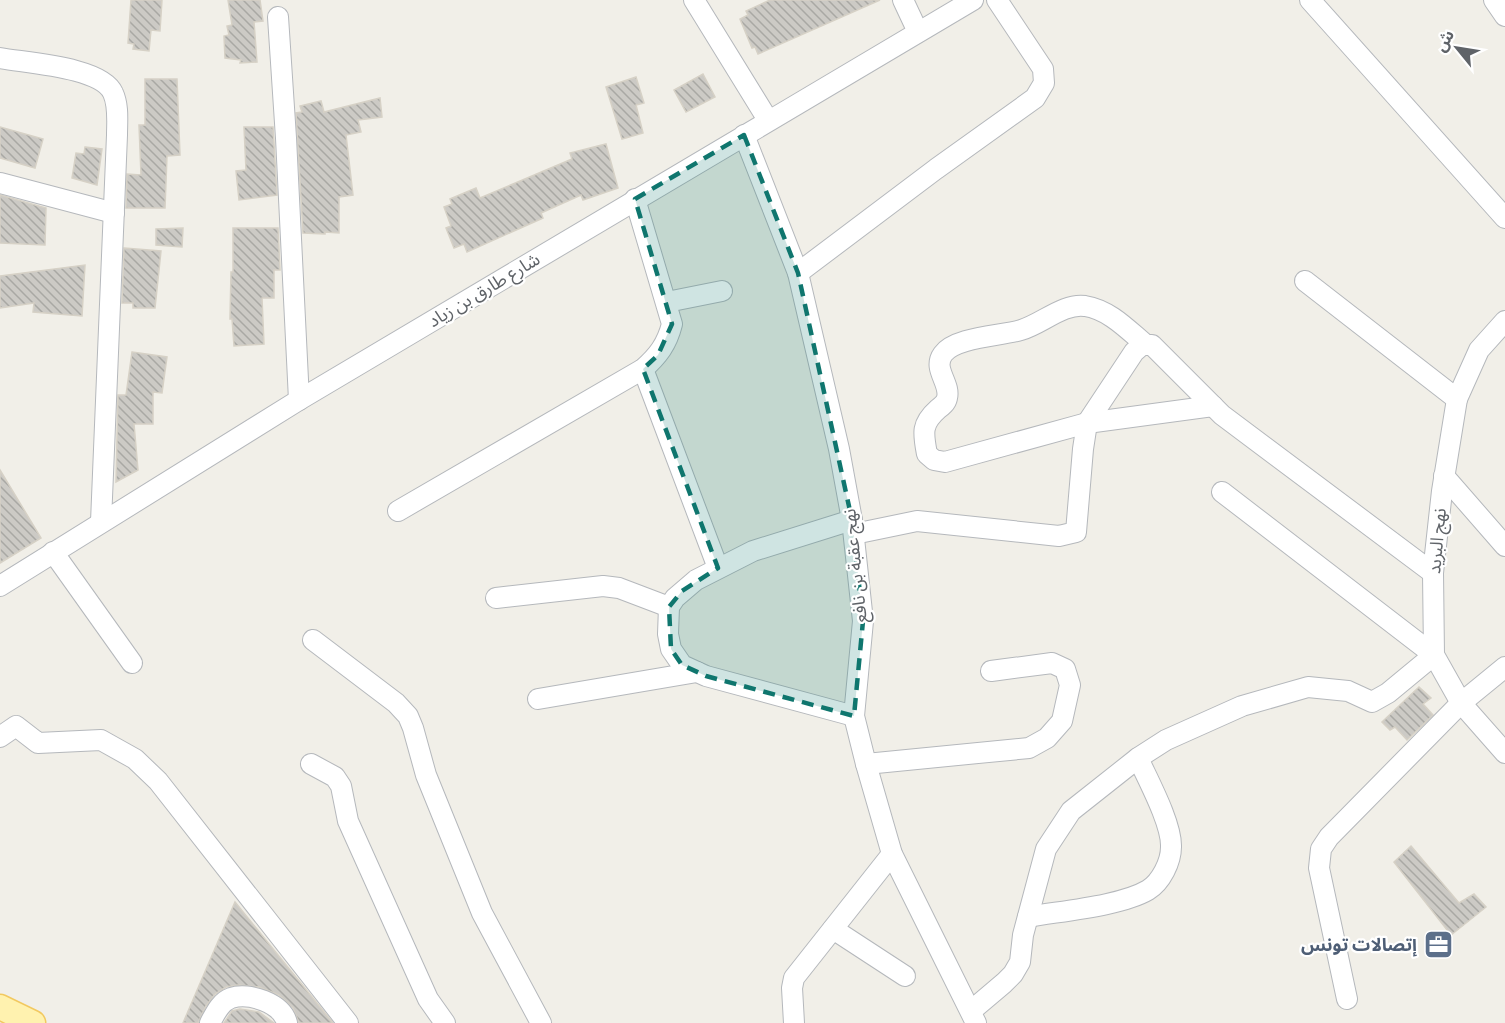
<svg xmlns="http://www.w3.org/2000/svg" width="1505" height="1023" font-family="Manrope,'Noto Sans Arabic',sans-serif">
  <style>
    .building { fill: url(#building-back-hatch); stroke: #d6d1c6; stroke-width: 1.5 }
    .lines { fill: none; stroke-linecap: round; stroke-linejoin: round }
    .minor-casing { stroke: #b5b8bc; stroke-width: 22 }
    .major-casing { stroke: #f2c960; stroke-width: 27 }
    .minor { stroke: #fff; stroke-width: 20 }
    .major { stroke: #fff2af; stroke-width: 24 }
    .marked { fill: #0f766e; fill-opacity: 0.2; stroke: #0f766e; stroke-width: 4.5; stroke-dasharray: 12 8; stroke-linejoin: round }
    .labels { text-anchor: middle; stroke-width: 4.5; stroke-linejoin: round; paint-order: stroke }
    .street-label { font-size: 18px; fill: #5f6368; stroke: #fff }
    .service-label { font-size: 18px; font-weight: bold; fill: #4e5e75; stroke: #fff; text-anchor: end }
  </style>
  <defs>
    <pattern id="building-back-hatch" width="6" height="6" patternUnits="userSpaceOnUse" patternTransform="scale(1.5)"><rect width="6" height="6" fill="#cccac5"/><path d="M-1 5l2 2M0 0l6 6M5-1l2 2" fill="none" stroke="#a9a8a4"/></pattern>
  </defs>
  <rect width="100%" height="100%" fill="#f1efe8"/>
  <g class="building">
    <path d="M131,0H162L160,31L151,30L149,51L133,49L134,44L128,43Z"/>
    <path d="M228,0H260L263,21L254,22L257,62L240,63L241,60L225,58L224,36L229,35L227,26L232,25Z"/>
    <path d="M770,0H880L758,54L755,47L752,48L740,19L748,15L746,11Z"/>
    <path d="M703,74L715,97L686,112L674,90Z"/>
    <path d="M636,77L644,103L636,105L643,133L622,139L606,87Z"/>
    <path d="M145,79H177L180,155L167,156L165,208H126L127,174L141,175L139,125H145Z"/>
    <path d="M380,98L382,117L358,120L361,132L346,135L353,195L339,197V233L325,232V234L303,233L296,113L302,112L300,106L321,101L324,112Z"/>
    <path d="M0,127L43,139L35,168L0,158Z"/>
    <path d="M244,127H273L277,195L239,200L236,171L246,170Z"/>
    <path d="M606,144L618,188L583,200L581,195L541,213L543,218L467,252L464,244L454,248L446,228L451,226L444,207L452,204L450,199L476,188L480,198L572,159L570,153Z"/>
    <path d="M85,147L102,149L97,185L72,178L76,153L84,154Z"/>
    <path d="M0,195L46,208L45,245L0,243Z"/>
    <path d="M183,228L182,247L156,245V229Z"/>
    <path d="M233,228H278L280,270H274V298H262L264,344L234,346L232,319H230L231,272H233Z"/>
    <path d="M124,248L161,251L155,308H133V303H122Z"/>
    <path d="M85,265L82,316L33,312L34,303L0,308V276Z"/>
    <path d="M132,352L167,357L162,393L153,392V424H134L138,470L116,482L118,395H126Z"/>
    <path d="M0,470L41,538L0,563Z"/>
    <path d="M1419,687L1431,698L1423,704L1433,715L1407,740L1395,727L1390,730L1382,722Z"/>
    <path d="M1411,846L1459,903L1474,894L1486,907L1451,935L1394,862Z"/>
    <path d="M235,902L308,992L333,1023H299L293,1008L279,995L259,987L238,985L226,987L215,994L206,1006L198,1023H183Z"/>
    <path d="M240,1009L259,1012L274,1023H224L232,1011Z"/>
  </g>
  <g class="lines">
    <defs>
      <g id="minor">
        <path d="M694,0L768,120"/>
        <path d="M903,0L918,32"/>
        <path d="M1310,0L1505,218"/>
        <path d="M1494,0L1505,16"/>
        <path d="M278,17L286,138L299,400"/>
        <path d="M0,58C27,63 102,67 113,93C119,106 117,122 117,135L101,522"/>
        <path d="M744,135L798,273L839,449L852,520L863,621L854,716L866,764L892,854L976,1023"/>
        <path d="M0,183L114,213"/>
        <path d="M798,273L936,169L1035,98L1044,83L1043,69L997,0"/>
        <path d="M1305,281L1457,399"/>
        <path d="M667,302L722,291"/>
        <path d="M1505,321L1479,350L1457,399L1442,491L1433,573L1434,655L1461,703L1505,753"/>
        <path d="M1146,345C1128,330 1110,310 1085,306C1063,303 1042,324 1021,330C1001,336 955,337 943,354C932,369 951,383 947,398C946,403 942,406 938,409C921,424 923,433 927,454L934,460L945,462L1087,423L1213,406"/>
        <path d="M643,369L718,568"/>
        <path d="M1444,476L1505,546"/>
        <path d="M398,511L643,369C658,356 667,344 672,324L635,199"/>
        <path d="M852,520L753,551L696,580L675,598L669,607L668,634L671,649L682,665L706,676L854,716"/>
        <path d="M854,534L917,521L1059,536L1076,532L1083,449L1087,423L1134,352L1142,345H1152L1222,415L1433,573"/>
        <path d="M53,552L132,663"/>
        <path d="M0,586L299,400L973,0"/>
        <path d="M496,598L603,586L619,588L669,607"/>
        <path d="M313,640L396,703L408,716L413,728L426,775L482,913L541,1023"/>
        <path d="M538,699L697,672"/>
        <path d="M0,737L16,726L38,743L101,740L135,759L158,781L348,1023"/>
        <path d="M311,764L335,777L341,786L348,821L428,999L445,1023"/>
        <path d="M866,764L1029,748L1047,738L1062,721L1070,685L1065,669L1052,663L991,671"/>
        <path d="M1028,917C1061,911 1121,906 1148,890C1161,882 1171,862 1171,847C1172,824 1148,780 1138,758"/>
        <path d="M833,929L905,976"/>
        <path d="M1347,999L1319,868L1321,849L1329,837L1461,703L1505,667"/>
        <path d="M971,1011L1004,983L1013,974L1020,962L1023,935L1046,849L1071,811L1138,758L1166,740L1242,706L1308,687L1348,691L1372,702L1388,693L1434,655L1222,492"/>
        <path d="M210,1023C215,1014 220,1002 231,998C249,992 282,1003 287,1023"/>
        <path d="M794,1023L792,988L794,978L892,854"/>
      </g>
      <path id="major" d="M0,1007L33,1023"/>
    </defs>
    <use href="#minor" class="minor-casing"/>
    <use href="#major" class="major-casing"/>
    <use href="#minor" class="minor"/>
    <use href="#major" class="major"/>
  </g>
  <path class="marked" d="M744,135L798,273L852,520L863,621L854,716L706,676L682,665L671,649L669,607L682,591L718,568L643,369L658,355L672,324L635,199Z"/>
  <defs>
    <symbol id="office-square" viewBox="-11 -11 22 22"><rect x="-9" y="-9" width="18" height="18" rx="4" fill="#5c6f8a" stroke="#fff"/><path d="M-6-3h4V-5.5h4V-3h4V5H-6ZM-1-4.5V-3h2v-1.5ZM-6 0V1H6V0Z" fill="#fff"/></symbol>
  </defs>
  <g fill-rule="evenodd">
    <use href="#office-square" x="1422" y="928" width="33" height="33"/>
  </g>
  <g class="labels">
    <g class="street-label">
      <text transform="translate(484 290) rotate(-31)" y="6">شارع طارق بن زياد</text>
      <text transform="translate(1437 541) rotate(-85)" y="6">نهج البريد</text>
      <text transform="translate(855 566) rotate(-96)" y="6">نهج عقبة بن نافع</text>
    </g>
    <g class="service-label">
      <text x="1417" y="951">إتصالات تونس</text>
    </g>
  </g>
  <g transform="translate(1457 48) rotate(300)" stroke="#ffffff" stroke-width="4.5" paint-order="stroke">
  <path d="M0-4.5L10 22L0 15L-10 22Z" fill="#5f6368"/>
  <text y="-9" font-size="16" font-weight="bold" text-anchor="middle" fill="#5f6368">ش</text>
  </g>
</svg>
